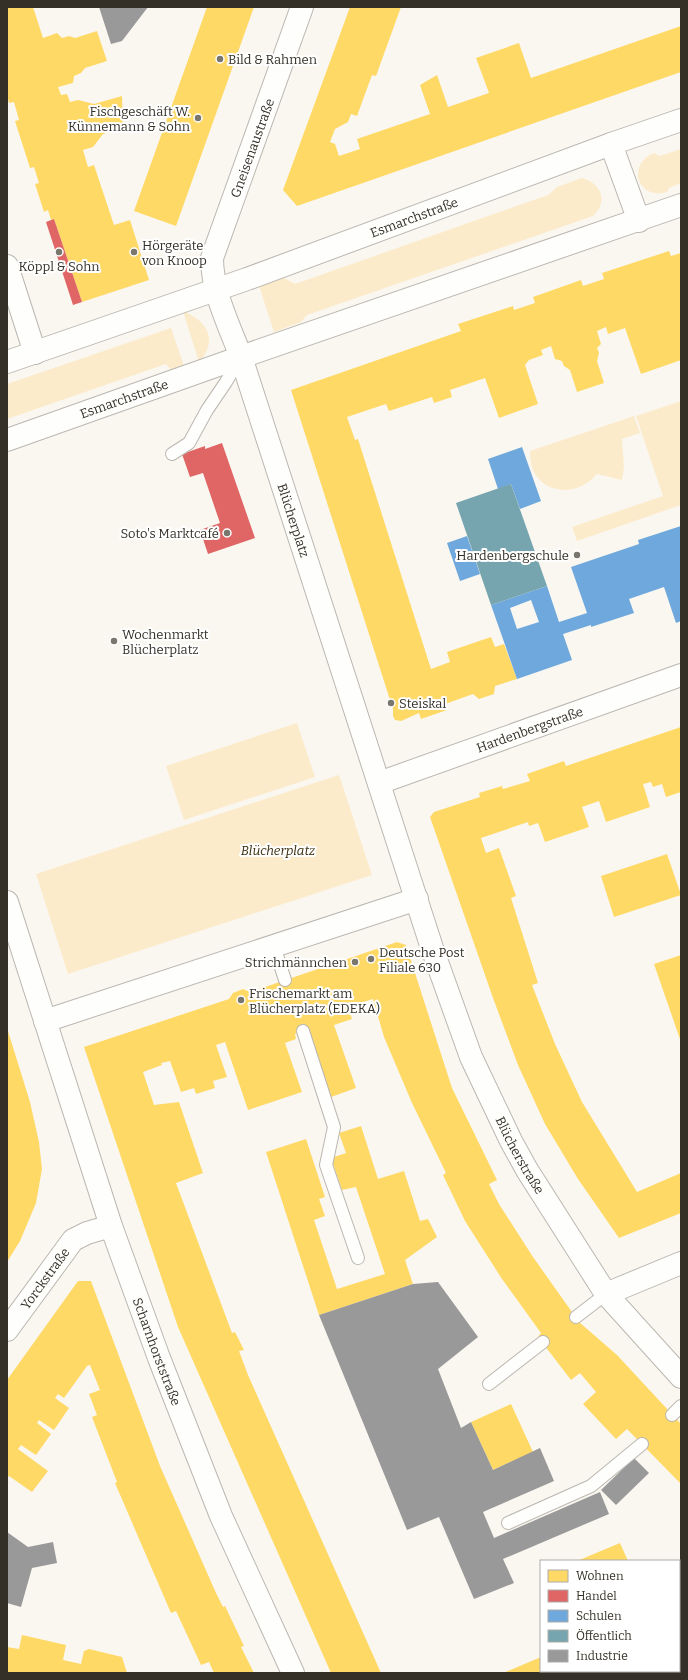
<svg xmlns="http://www.w3.org/2000/svg" width="688" height="1680" font-family="Bitter,serif">
  <style>
    .green { fill: #fcebcb }
    .homes { fill: #ffd966 }
    .shops { fill: #e06666 }
    .schools { fill: #6fa8dc; fill-rule: evenodd }
    .public { fill: #76a5af }
    .industry { fill: #999 }
    .lines { fill: none; stroke-linecap: round; stroke-linejoin: round }
    .service-casing { stroke: #bbb7b0; stroke-width: 14 }
    .minor-casing { stroke: #bbb7b0; stroke-width: 24 }
    .service { stroke: #fefefd; stroke-width: 12 }
    .minor { stroke: #fefefd; stroke-width: 22 }
    .poi-dot { fill: #79766e; stroke: #fff; stroke-width: 1.5 }
    .labels { text-anchor: middle; stroke-width: 4; stroke-linejoin: round; paint-order: stroke }
    .poi-label { font-size: 13px; fill: #343028; stroke: #fff; text-anchor: start }
    .street-label { font-size: 13px; fill: #343028; stroke: #fff }
    .park-label { font-size: 13px; font-style: italic; fill: #392b0b; stroke: #fff }
  </style>
  <rect width="100%" height="100%" fill="#faf7f0"/>
  <g class="green">
    <path d="M681,149V183L669,188L667,192C638,201 626,164 654,153L660,156Z"/>
    <path d="M582,178C601,183 609,201 593,216L307,315L301,322L274,332L259,286L284,278L295,284L548,195L557,187Z"/>
    <path d="M183,311C207,321 219,340 199,362Z"/>
    <path d="M171,328L185,369L174,373L166,364L7,419V384Z"/>
    <path d="M681,401V505L577,541L572,527L663,496L636,416Z"/>
    <path d="M634,416L640,433L622,439L624,467L622,480L597,474C573,503 528,491 530,451Z"/>
    <path d="M297,723L315,777L184,820L166,766Z"/>
    <path d="M339,775L372,875L68,974L36,874Z"/>
  </g>
  <g class="homes">
    <path d="M7,7H33L43,38L57,33L62,38L69,36L75,38L97,31L107,61L85,68L81,73L74,76L73,83L58,87L61,95L67,94L70,102L78,100L94,104L122,96L123,128L103,134L93,147L83,150L88,167L94,165L114,225L130,220L149,280L82,302L54,219L51,220L48,210L44,212L35,184L39,183L34,167L30,168L15,121L19,120L14,102L9,103L7,95Z"/>
    <path d="M207,7H254L176,226L134,211Z"/>
    <path d="M350,7H401L376,76L372,75L357,116L351,114L348,122L335,129L330,142L335,144L339,156L360,149L357,139L430,114L420,85L437,75L448,107L489,93L476,58L519,43L531,78L681,26V72L297,206L283,190Z"/>
    <path d="M669,251L671,256L681,253V360L641,374L625,328L608,334L606,327L597,331L601,344L597,348L599,353L597,361L604,383L577,392L570,370L564,366L562,361L555,359L551,346L541,350L543,355L529,360L525,365L538,404L499,418L485,378L450,390L452,397L434,403L432,397L389,411L386,404L347,417L355,440L358,439L431,669L450,662L447,652L491,637L495,647L504,644L517,679L495,686L494,694L479,699L473,694L445,704L447,710L421,719L419,713L401,721L395,720L393,716V708L391,703L291,390L461,331L458,324L513,306L514,310L535,303L533,297L581,280L583,286L604,279L602,273Z"/>
    <path d="M681,727V792L666,797L662,784L653,787L651,782L643,784L650,807L606,822L599,801L582,807L589,827L545,842L538,823L529,826L528,822L481,838L486,853L499,848L516,896L511,898L538,983L532,985L555,1044L582,1102L637,1192L681,1173V1213L619,1238L578,1179L545,1124L518,1065L493,998L430,817L434,812L480,797L479,793L502,786L503,789L530,781L527,774L564,761L566,766Z"/>
    <path d="M667,854L681,895L614,917L601,876Z"/>
    <path d="M397,942L406,945L452,1088L497,1180L489,1184L499,1204L533,1257L579,1322L617,1355L681,1424V1484L627,1429L616,1439L583,1404L596,1392L580,1373L571,1380L538,1337L541,1333L502,1279L465,1221L443,1175L446,1173L412,1103L384,1037L373,999L348,1007L352,1019L334,1025L356,1088L331,1097L308,1029L295,1034L296,1039L285,1043L302,1092L248,1110L225,1042L216,1045L227,1077L213,1081L215,1088L196,1094L194,1088L181,1092L170,1061L161,1063L162,1065L143,1072L154,1105L179,1102L203,1173L176,1183L232,1333L235,1332L244,1350L239,1351L248,1375L381,1673H331L178,1327L84,1047L229,999L233,993L243,989L250,992Z"/>
    <path d="M681,955V1042L654,964Z"/>
    <path d="M7,1028L30,1102L39,1142L42,1169L36,1203L20,1241L7,1262Z"/>
    <path d="M361,1126L378,1179L404,1171L420,1221L428,1219L437,1237L405,1260L413,1284L319,1315L266,1152L306,1139L325,1197L319,1199L325,1216L314,1220L337,1289L385,1274L356,1187L342,1190L331,1158L346,1153L339,1133Z"/>
    <path d="M78,1281H91L160,1466L216,1593L223,1607L225,1606L244,1646L241,1647L254,1673H214L209,1662L201,1665L176,1611L171,1613L115,1483L117,1482L92,1417L97,1415L89,1394L100,1390L90,1365L87,1366L64,1398L58,1394L55,1398L69,1408L54,1430L39,1420L37,1423L51,1434L36,1455L21,1445L18,1449L48,1471L32,1492L9,1476L7,1478V1380Z"/>
    <path d="M511,1404L533,1452L493,1470L471,1422Z"/>
    <path d="M620,1543L628,1561H577Z"/>
    <path d="M681,1596V1643L679,1644V1597Z"/>
    <path d="M22,1635L66,1645L63,1660L81,1664L84,1651L89,1649L122,1657L127,1673H7V1647L19,1649Z"/>
    <path d="M541,1657V1671H608L603,1673H503Z"/>
  </g>
  <g class="shops">
    <path d="M54,219L82,302L73,305L46,222Z"/>
    <path d="M222,443L255,538L208,554L200,530L220,523L203,473L190,477L182,454L205,446V449Z"/>
  </g>
  <g class="schools">
    <path d="M522,447L541,501L520,509L511,484L498,489L488,459Z"/>
    <path d="M681,526V621L676,623L664,587L629,599L634,613L591,627V625L563,634L572,660L517,679L491,605L547,586L559,622L587,613L571,567L639,544L638,540ZM531,600L539,622L517,629L510,608Z"/>
    <path d="M467,536L480,574L460,581L447,543Z"/>
  </g>
  <path class="public" d="M511,484L547,586L491,605L456,503Z"/>
  <g class="industry">
    <path d="M99,7H148L122,41L111,44Z"/>
    <path d="M438,1282L478,1337L438,1369L461,1428L471,1422L493,1470L540,1448L554,1481L483,1512L494,1538L600,1492L609,1514L503,1559L514,1583L474,1599L439,1517L407,1530L319,1315L413,1284Z"/>
    <path d="M634,1458L649,1473L616,1505L601,1490Z"/>
    <path d="M7,1532L28,1547L53,1542L57,1563L32,1568L21,1607L7,1603Z"/>
  </g>
  <g class="lines">
    <defs>
      <g id="service">
        <path d="M172,454L189,443L207,410L226,382L240,358"/>
        <path d="M274,946L285,980"/>
        <path d="M303,1031L334,1127L326,1165L358,1258"/>
        <path d="M576,1317L606,1294"/>
        <path d="M489,1384L543,1342"/>
        <path d="M672,1415L681,1406"/>
        <path d="M508,1523L591,1486L642,1444"/>
      </g>
      <g id="minor">
        <path id="s1" d="M302,7L212,258C212,292 229,325 241,357L432,948L471,1057L511,1141L527,1170L606,1294L681,1377"/>
        <path d="M611,144L639,221"/>
        <path d="M7,266L35,353"/>
        <path id="s2" d="M7,362L247,279L611,144L681,120"/>
        <path id="s3" d="M7,440L241,357L681,205"/>
        <path id="s4" d="M379,783L681,675"/>
        <path id="s5" d="M7,902L111,1226L159,1358L221,1516L293,1673"/>
        <path d="M45,1021L417,899"/>
        <path d="M606,1294L681,1263"/>
        <path id="s6" d="M7,1330L73,1240L87,1233L111,1226"/>
      </g>
    </defs>
    <use href="#service" class="service-casing"/>
    <use href="#minor" class="minor-casing"/>
    <use href="#service" class="service"/>
    <use href="#minor" class="minor"/>
  </g>
  <g class="poi-dot">
    <circle cx="220" cy="59" r="4"/>
    <circle cx="198" cy="118" r="4"/>
    <circle cx="59" cy="252" r="4"/>
    <circle cx="134" cy="252" r="4"/>
    <circle cx="227" cy="533" r="4"/>
    <circle cx="577" cy="555" r="4"/>
    <circle cx="114" cy="641" r="4"/>
    <circle cx="391" cy="703" r="4"/>
    <circle cx="371" cy="959" r="4"/>
    <circle cx="355" cy="962" r="4"/>
    <circle cx="241" cy="1000" r="4"/>
  </g>
  <g class="labels">
    <g class="poi-label">
      <text x="228" y="64">Bild &amp; Rahmen</text>
      <text x="190" y="116" text-anchor="end">Fischgeschäft W.<tspan x="190" dy="15">Künnemann &amp; Sohn</tspan></text>
      <text x="142" y="250">Hörgeräte<tspan x="142" dy="15">von Knoop</tspan></text>
      <text x="59" y="271" text-anchor="middle">Köppl &amp; Sohn</text>
      <text x="219" y="538" text-anchor="end">Soto's Marktcafé</text>
      <text x="569" y="560" text-anchor="end">Hardenbergschule</text>
      <text x="122" y="639">Wochenmarkt<tspan x="122" dy="15">Blücherplatz</tspan></text>
      <text x="399" y="708">Steiskal</text>
      <text x="379" y="957">Deutsche Post<tspan x="379" dy="15">Filiale 630</tspan></text>
      <text x="347" y="967" text-anchor="end">Strichmännchen</text>
      <text x="249" y="998">Frischemarkt am<tspan x="249" dy="15">Blücherplatz (EDEKA)</tspan></text>
    </g>
    <g class="street-label">
      <text transform="translate(252 148) rotate(-70)" y="5">Gneisenaustraße</text>
      <text dy="5" stroke="none"><textPath href="#s2" startOffset="432">Esmarchstraße</textPath></text>
      <text dy="5" stroke="none"><textPath href="#s3" startOffset="124">Esmarchstraße</textPath></text>
      <text dy="5" stroke="none"><textPath href="#s1" startOffset="542">Blücherplatz</textPath></text>
      <text dy="5" stroke="none"><textPath href="#s4" startOffset="160">Hardenbergstraße</textPath></text>
      <text dy="5" stroke="none"><textPath href="#s1" startOffset="1217">Blücherstraße</textPath></text>
      <text dy="5" stroke="none"><textPath href="#s6" startOffset="64">Yorckstraße</textPath></text>
      <text dy="5" stroke="none"><textPath href="#s5" startOffset="474">Scharnhorststraße</textPath></text>
    </g>
    <g class="park-label">
      <text x="278" y="855">Blücherplatz</text>
    </g>
  </g>
  <rect width="688" height="1680" fill="none" stroke="#343028" stroke-width="16"/>
  <rect x="540" y="1560" width="140" height="112" fill="#ffffff" stroke="#aeaca9"/>
  <rect x="548" y="1570" width="20" height="12" fill="#ffd966" stroke="#aeaca9"/>
  <text x="576" y="1580" font-size="12" fill="#343028">Wohnen</text>
  <rect x="548" y="1590" width="20" height="12" fill="#e06666" stroke="#aeaca9"/>
  <text x="576" y="1600" font-size="12" fill="#343028">Handel</text>
  <rect x="548" y="1610" width="20" height="12" fill="#6fa8dc" stroke="#aeaca9"/>
  <text x="576" y="1620" font-size="12" fill="#343028">Schulen</text>
  <rect x="548" y="1630" width="20" height="12" fill="#76a5af" stroke="#aeaca9"/>
  <text x="576" y="1640" font-size="12" fill="#343028">Öffentlich</text>
  <rect x="548" y="1650" width="20" height="12" fill="#999999" stroke="#aeaca9"/>
  <text x="576" y="1660" font-size="12" fill="#343028">Industrie</text>
</svg>
